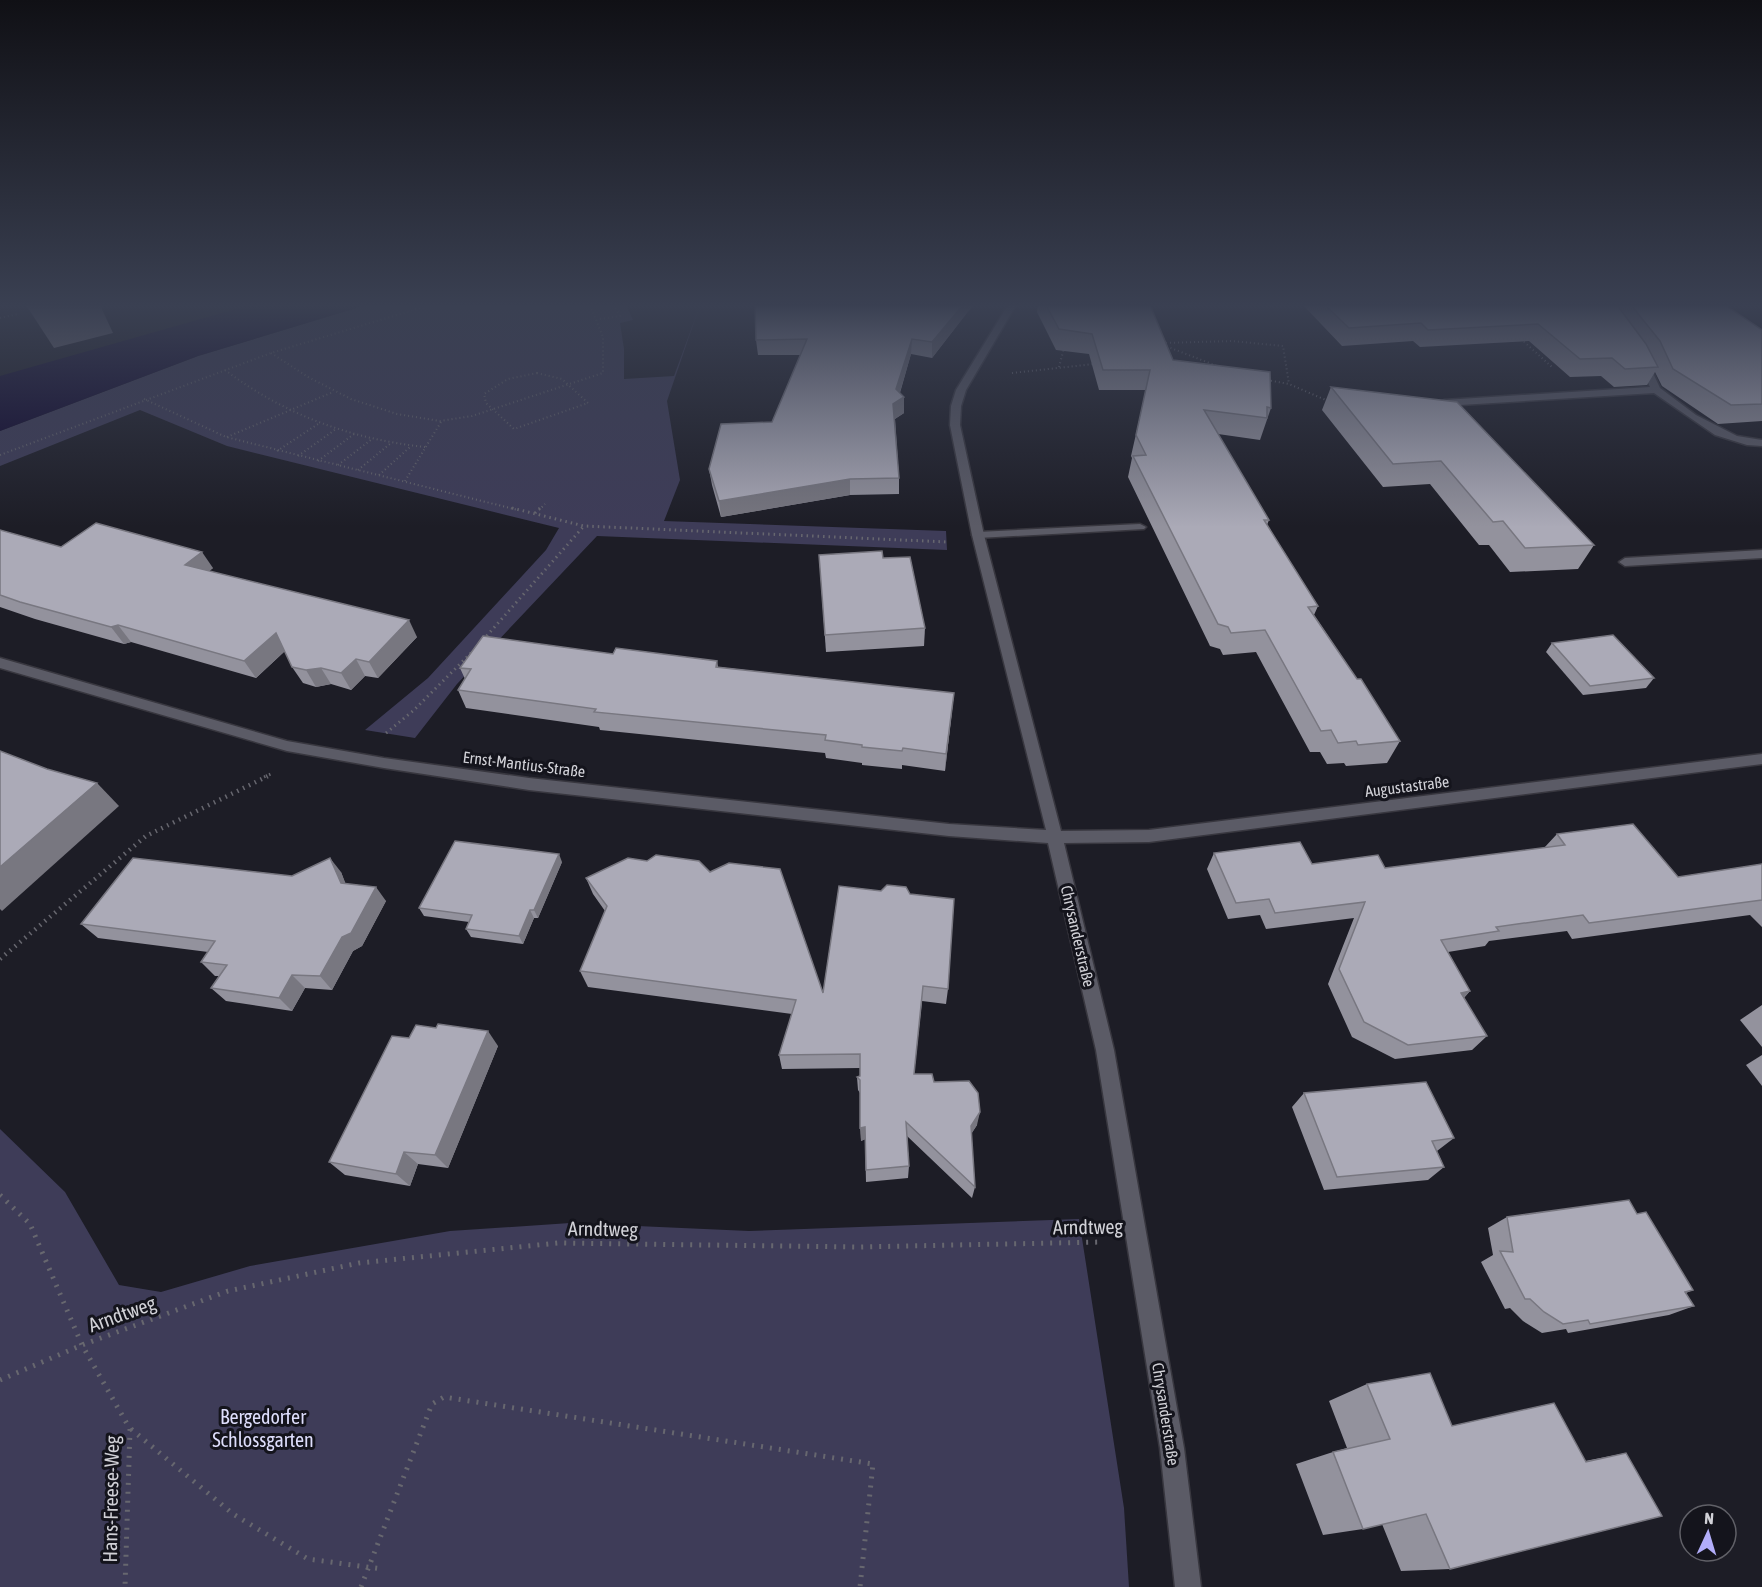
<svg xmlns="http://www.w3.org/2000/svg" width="1762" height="1587" font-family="'Asap Condensed',sans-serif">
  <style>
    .green { fill: #3e3c58 }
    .water { fill: #0f062e }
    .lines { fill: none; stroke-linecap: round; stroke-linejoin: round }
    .service-casing { stroke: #38373f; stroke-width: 3 }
    .minor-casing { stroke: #38373f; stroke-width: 3 }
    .path-far3 { stroke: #67676f; stroke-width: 2; stroke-dasharray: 1 3; stroke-linecap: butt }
    .path-far2 { stroke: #67676f; stroke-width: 3; stroke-dasharray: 1.5 4; stroke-linecap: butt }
    .path-far1 { stroke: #67676f; stroke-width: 4.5; stroke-dasharray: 1.5 5; stroke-linecap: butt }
    .path { stroke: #67676f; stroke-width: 5; stroke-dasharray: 2 7; stroke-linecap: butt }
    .service { fill: #5b5b66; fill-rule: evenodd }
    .minor { fill: #5b5b66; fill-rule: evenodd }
    .wall { fill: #93929d }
    .shaded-wall { fill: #787780 }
    .building { fill: #abaab7; stroke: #787780; stroke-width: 1.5 }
    .labels { text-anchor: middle; stroke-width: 6; stroke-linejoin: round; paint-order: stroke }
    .street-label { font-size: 16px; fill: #d1d1d7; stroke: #14141c }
    .near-street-label { font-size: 20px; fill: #d1d1d7; stroke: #14141c }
    .near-park-label { font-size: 20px; fill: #dedefc; stroke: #14141c }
  </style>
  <rect width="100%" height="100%" fill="#1d1d26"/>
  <g class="green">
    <path d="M366,305H626L633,320L620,323L624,349V379L674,376L700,305L667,401L680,480L664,521L946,531L947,550L597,536L457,684L415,738L365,730L428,678L546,550L559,528L227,446L140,410L0,466V431L198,356Z"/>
    <path d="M0,1129L65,1192L119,1285L161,1292L250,1266L450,1231L570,1223L749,1231L1079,1219L1124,1508L1129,1587H0Z"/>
  </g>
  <path class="water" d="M250,305H366L198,356L0,431V376Z"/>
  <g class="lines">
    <defs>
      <g id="service">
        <path d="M1642,357L1647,360L1660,388L1696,415L1737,436L1762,440V446L1747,445L1715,435L1654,393L1444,406L1439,403L1444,400L1650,387L1637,360Z"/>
        <path d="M1140,524L1146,527L1144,529L978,538L972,535L978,532Z"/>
        <path d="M1762,550V558L1625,566L1619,562L1625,558Z"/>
      </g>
      <path id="minor" d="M1008,305H1016L966,390L961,406L960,425L984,535L1061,831L1149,830L1762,754V764L1149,842L1064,843L1114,1050L1184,1448L1201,1587H1175L1160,1448L1096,1050L1048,843L949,836L529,790L384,768L287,751L0,668V658L287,741L384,758L529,778L949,824L1046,830L972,535L950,425L951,406L956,390Z"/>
    </defs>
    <use href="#service" class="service-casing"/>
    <use href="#minor" class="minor-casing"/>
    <g class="path-far3">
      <path d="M0,318L18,314"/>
      <path d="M600,319L620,316L614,305"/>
      <path d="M1521,339L1553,368"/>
      <path d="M1162,343L1232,341L1283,346L1289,384"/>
      <path d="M1163,345L1217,366"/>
      <path d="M271,353L308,377L351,399L397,414L440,421L472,416L603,373V337L590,305"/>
      <path d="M1059,367L1064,348"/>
      <path d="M225,370C285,415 351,439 425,447"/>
      <path d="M537,373L562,379L588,403L514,429L486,403L484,394L508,379Z"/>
      <path d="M1012,373L1094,364"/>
      <path d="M1267,380L1289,384L1328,401"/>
      <path d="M144,399L226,437L518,510"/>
      <path d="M227,437L333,392"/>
      <path d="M277,451L318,424"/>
      <path d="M0,455L271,353L430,305"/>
      <path d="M298,456L336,429"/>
      <path d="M318,461L354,434"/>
      <path d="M338,465L372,439"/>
      <path d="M358,470L391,443"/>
      <path d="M379,475L410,447"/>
      <path d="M405,481L441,422"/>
      <path d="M539,510L545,504"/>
    </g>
    <g class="path-far2">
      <path d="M512,508L584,526L948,542"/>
      <path d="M535,513L540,508"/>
      <path d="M483,640L584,526"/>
      <path d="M386,733L414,710L474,650"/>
      <path d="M264,777L273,773"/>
    </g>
    <path class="path-far1" d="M0,959L146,836L268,776"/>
    <g class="path">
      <path d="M0,1195L30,1224L82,1345L130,1429L125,1587"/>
      <path d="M0,1380L82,1345L228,1291L359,1263L558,1243L858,1247L1103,1242"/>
      <path d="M131,1429L233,1514L308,1559L382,1569"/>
      <path d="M361,1587L432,1404L444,1397L873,1464L860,1587"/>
    </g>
    <use href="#service" class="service"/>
    <use href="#minor" class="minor"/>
  </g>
  <g class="wall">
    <path d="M973,305L932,358L911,354L900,393L904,413L895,419L899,478V494L850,495L721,517L712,485L709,469L772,422L801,355H758L756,340Z"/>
    <path d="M1038,305H1150L1173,360L1271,408L1260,440L1218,434L1269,520L1267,525L1318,606L1314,615L1357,679L1400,741L1387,763L1346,766L1344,763L1327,764L1320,752H1310L1256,652L1223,655L1220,649L1210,646L1128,477L1132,458L1131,456L1146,390H1099L1089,354L1056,350L1037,312Z"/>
    <path d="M1303,305H1725L1762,330V421L1718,424L1662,386L1655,372L1647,385L1614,387L1601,376L1570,377L1529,341L1420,347L1413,341L1342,346Z"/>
    <path d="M1331,387L1594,545L1578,569L1510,572L1489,545H1479L1430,484L1383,487L1322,410Z"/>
    <path d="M0,530L61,547L213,568L209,571L417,637L378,678L365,676L351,690L331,684L316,687L303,683L292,667L285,651L256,678L131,642L124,644L35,619L0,607Z"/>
    <path d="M819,555L925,628L924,646L826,652Z"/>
    <path d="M1552,643L1654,678L1646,688L1583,695L1546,652Z"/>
    <path d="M613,654L717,661L718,667L954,693L945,771L902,765V769L862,765V763L826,758L825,753L600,730L599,727L466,708L458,690L465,679L460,668Z"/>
    <path d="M1557,834L1678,877L1762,864V927L1750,915L1572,939L1567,931L1489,941L1485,946L1448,952L1470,991L1464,998L1487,1036L1472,1050L1395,1059L1352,1037L1328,984L1354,918L1266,929L1260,915L1228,919L1207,869L1214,853L1312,864L1385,868L1544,848Z"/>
    <path d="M562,862L538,918H534L523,944L471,937L466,929L469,922L424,916L419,908Z"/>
    <path d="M341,872L345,883L386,901L362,946L353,951L332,990L305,988L292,1011L226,1001L211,988L219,976H215L201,962L208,952L98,938L81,924L292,876Z"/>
    <path d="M586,878L823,993L839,886L948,989L946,1004L922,1001L914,1074L934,1082L977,1125L971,1134L975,1187L972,1198L907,1136L909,1166L908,1178L866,1182L865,1139L861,1141L860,1093L858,1090L857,1077L860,1076V1068L782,1069L779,1055L792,1014L588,987L580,971L605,911L593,894Z"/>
    <path d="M1762,1005V1047L1740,1020Z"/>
    <path d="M409,1038L498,1046L448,1168L418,1164L410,1186L345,1175L329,1162Z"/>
    <path d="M1762,1055V1086L1746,1065Z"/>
    <path d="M1304,1093L1454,1138L1437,1151L1444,1167L1428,1180L1324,1190L1292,1107Z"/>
    <path d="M1637,1214L1693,1290L1686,1293L1694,1306L1669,1315L1568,1333L1566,1329L1542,1333L1523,1321L1510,1308L1505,1309L1481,1262L1493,1255L1488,1228L1507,1217Z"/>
    <path d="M1367,1384L1452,1426L1585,1461L1626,1453L1450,1569L1401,1571L1382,1524L1363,1529L1323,1535L1296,1464L1333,1452L1347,1448L1329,1401Z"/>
  </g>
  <g class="shaded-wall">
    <path d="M26,305H100L113,333L54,348Z"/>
    <path d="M963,305H973L932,358V342Z"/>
    <path d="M912,339L911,354L897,402L904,397V413L893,420V404L896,389Z"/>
    <path d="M850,479V495L721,517L719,501Z"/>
    <path d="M202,552L213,568L196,582L185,565Z"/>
    <path d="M409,620L417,637L378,678L369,662Z"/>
    <path d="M118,625L131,642L124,644L111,627Z"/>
    <path d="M276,633L286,650L256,678L244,661Z"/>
    <path d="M356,659L365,676L351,690L341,673Z"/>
    <path d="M321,668L331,684L316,687L306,670Z"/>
    <path d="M954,693L952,711L945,771L946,754Z"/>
    <path d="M97,783L119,806L2,911L0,909V867Z"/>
    <path d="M559,854L562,862L538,918L534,910Z"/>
    <path d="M330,858L341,872L351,897L341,883Z"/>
    <path d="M376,887L386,901L362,946L353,951L332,990L320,976L342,937Z"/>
    <path d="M530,910L534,918L523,944L519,936Z"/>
    <path d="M292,975L305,988L292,1011L279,998Z"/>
    <path d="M1470,991L1456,1006L1461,993Z"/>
    <path d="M488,1031L498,1046L448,1168L435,1155Z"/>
    <path d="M980,1112L977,1125L968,1139L971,1126Z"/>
    <path d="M865,1127L866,1139L861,1141L860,1128Z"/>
    <path d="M404,1152L418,1164L410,1186L396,1174Z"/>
  </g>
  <g class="building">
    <path d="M755,305H963L932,342L912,339L896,389L904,397L893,404L899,478L850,479L719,501L709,469L721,424L772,422L807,339L756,340Z"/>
    <path d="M1046,305H1150L1173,360L1270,372L1271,408L1267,407V418L1204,410L1269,520H1264L1318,606L1308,607L1357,679H1361L1400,741L1358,745L1356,741L1338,743L1331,730L1321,731L1265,630L1231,633L1228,627L1218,624L1133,456L1146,455L1136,435L1150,370H1103L1092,334L1059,329Z"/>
    <path d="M1325,305H1617L1646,344L1658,367L1625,369L1612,358L1580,359L1538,324L1428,330L1421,323L1349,328Z"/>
    <path d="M1631,305H1725L1762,330V404L1731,405L1673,369L1660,341Z"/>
    <path d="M1331,387L1457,402L1594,545L1525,548L1503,521L1493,522L1441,461L1393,464Z"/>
    <path d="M96,523L202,552L185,565L409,620L369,662L356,659L341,673L321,668L306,670L292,667L276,633L244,661L118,625L111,627L20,602L0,595V530L61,547Z"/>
    <path d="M882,551L883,558L910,557L925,628L825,635L819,555Z"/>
    <path d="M1613,635L1654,678L1590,686L1552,643Z"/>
    <path d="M483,636L613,654L616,648L717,661L716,667L954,693L946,754L903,748L902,751L862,747V745L825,740L826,735L594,712L596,709L458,690L471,669L460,668Z"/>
    <path d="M0,751L47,769L97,783L0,867Z"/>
    <path d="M1633,824L1678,877L1762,864V900L1589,923L1583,915L1496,927L1499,931L1441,940L1470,991L1461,993L1487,1036L1408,1045L1364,1022L1339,969L1365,902L1275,913L1269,899L1236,903L1214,853L1300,842L1312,864L1378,855L1385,868L1565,845L1557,834Z"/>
    <path d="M455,841L559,854L534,910H530L519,936L466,929L472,915L419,908Z"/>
    <path d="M656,855L699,861L710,872L729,863L780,869L823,993L839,886L881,891L887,885L906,887L910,894L954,899L948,989L923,986L914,1074H932L934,1082L969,1081L978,1093L980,1112L971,1126L975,1187L906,1122L909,1166L866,1170L865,1127L860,1128V1080L857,1077L860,1076V1054L779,1055L796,1000L580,971L607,906L586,878L628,858L647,861Z"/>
    <path d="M133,858L292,876L330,858L341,883L376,887L351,933L342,937L320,976L292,975L279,998L211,988L227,965L201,962L215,941L81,924Z"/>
    <path d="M438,1024L488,1031L435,1155L404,1152L396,1174L329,1162L392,1036L409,1038L416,1025L436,1028Z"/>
    <path d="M1426,1082L1454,1138L1432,1141L1444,1167L1337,1177L1304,1093Z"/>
    <path d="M1629,1200L1637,1214L1646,1212L1693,1290L1685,1292L1694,1306L1590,1324L1588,1320L1563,1324L1544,1312L1530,1299H1525L1500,1251L1513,1252L1507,1217Z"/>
    <path d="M1430,1373L1452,1426L1554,1403L1586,1462L1626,1453L1662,1516L1450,1569L1426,1514L1363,1529L1333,1452L1390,1439L1367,1384Z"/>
  </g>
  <linearGradient id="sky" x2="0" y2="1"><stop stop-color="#101015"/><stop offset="0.58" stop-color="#3a4052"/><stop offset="1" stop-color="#3a4052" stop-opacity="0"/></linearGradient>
  <rect width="1762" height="527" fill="url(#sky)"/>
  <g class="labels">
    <g class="street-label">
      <text transform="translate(524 764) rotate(7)" y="6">Ernst-Mantius-Straße</text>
      <text transform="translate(1407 786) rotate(-7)" y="6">Augustastraße</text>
      <text transform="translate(1078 936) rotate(77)" y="6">Chrysanderstraße</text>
      <text transform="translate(1166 1414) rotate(81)" y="6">Chrysanderstraße</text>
    </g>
    <g class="near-street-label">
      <text transform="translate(1088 1227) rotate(-1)" y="7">Arndtweg</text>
      <text transform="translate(603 1229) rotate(1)" y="7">Arndtweg</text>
      <text transform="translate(122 1314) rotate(-20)" y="7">Arndtweg</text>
      <text transform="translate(111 1499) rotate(-89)" y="7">Hans-Freese-Weg</text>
    </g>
    <g class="near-park-label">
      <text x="263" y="1424">Bergedorfer<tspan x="263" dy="23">Schlossgarten</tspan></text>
    </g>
  </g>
  <g transform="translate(1708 1533) rotate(4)"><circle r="28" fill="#14141c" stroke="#606067" stroke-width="1.5"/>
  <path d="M0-4.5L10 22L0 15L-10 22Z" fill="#b2adf9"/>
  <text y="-9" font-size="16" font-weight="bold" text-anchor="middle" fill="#d1d1d7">N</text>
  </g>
</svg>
